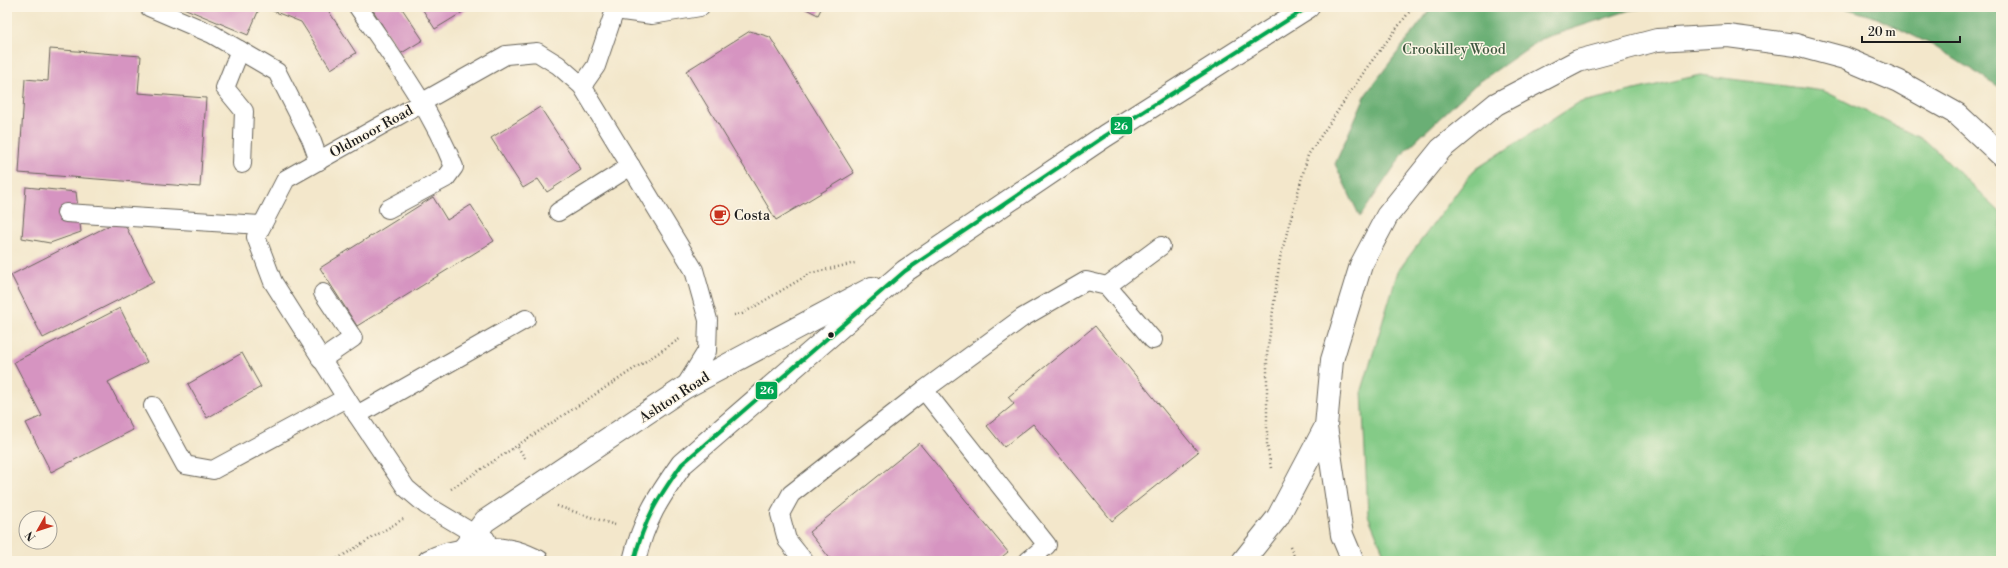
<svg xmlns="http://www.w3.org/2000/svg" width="2008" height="568" font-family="'Libre Bodoni',serif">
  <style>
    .green { fill: #84cb87; stroke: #507452 }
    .forest { fill: #6baf74; stroke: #446648 }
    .building { fill: #d694c1 }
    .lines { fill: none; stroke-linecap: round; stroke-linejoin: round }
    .service-casing { stroke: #676359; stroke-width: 20 }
    .primary-casing { stroke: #676359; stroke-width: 24 }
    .trunk-casing { stroke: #676359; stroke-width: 24 }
    .path { stroke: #676359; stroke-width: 2.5; stroke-dasharray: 1 3; stroke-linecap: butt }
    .service { stroke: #fff; stroke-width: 18 }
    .primary { stroke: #fff; stroke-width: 22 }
    .trunk { stroke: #fff; stroke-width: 22 }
    .bus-1-casing { stroke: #fcf5e5; stroke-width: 7 }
    .bus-1 { stroke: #00a651; stroke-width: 4 }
    .bus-dot { fill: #1c1c1c; stroke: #fcf5e5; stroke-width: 1.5 }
    .labels { text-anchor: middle; stroke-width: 3; stroke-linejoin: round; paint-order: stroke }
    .park-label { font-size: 14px; fill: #405941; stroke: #fcf5e5 }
    .street-label { font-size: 14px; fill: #1c1c1c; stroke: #fcf5e5 }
    .poi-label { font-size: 14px; fill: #1c1c1c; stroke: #fcf5e5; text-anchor: start }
    .line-badge { stroke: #fcf5e5; stroke-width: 1.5 }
    .badge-label { font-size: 11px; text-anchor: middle; font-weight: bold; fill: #fff }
  </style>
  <rect width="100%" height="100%" fill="#fcf5e5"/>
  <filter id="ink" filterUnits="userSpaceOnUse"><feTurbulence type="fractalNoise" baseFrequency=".025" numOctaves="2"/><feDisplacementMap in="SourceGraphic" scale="8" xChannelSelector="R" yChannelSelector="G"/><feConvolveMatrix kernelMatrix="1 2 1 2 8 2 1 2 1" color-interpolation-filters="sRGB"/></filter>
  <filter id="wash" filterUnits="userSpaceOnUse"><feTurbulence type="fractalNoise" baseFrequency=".012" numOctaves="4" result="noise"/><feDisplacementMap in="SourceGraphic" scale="16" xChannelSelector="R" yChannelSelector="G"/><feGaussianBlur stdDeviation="0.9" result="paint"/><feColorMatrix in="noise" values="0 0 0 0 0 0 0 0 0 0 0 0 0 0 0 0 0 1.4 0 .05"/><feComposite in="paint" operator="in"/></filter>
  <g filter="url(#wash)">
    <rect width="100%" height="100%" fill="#f3e7cb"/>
    <path class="green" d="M1700,75L1824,91L1926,141L2001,213V561H1387L1368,515L1362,390L1398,271L1473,171L1578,103Z"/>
    <g class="forest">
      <path d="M1432,7H1653L1630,10L1541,39L1475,85L1405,151L1360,217L1335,164L1366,94Z"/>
      <path d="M1842,7H2001V88L1932,45L1877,18Z"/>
    </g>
    <g id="blocks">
      <g class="building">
        <path d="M181,7H260L248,35Z"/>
        <path d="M263,7H326L356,53L331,69L301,22Z"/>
        <path d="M371,7H401L423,40L400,54Z"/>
        <path d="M421,7H471L435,29Z"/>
        <path d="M802,7H822L818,15Z"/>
        <path d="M750,31L770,37L854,173L776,220L686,71Z"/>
        <path d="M50,49L141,56L138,93L206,98L200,187L19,173L25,79L48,81Z"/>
        <path d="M540,107L581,170L547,192L538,179L523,188L491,138Z"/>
        <path d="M26,187L76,192L81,232L50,243L22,238Z"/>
        <path d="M433,197L447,220L471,205L494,241L357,326L320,268Z"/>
        <path d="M122,219L154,282L43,338L11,275Z"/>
        <path d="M120,308L147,362L108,382L133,430L51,472L26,423L42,416L14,362Z"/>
        <path d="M1095,326L1198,452L1112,521L1033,424L1004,447L987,426L1014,404L1008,397Z"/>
        <path d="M242,353L261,387L207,418L188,384Z"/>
        <path d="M919,443L1008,552L997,561H832L809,532Z"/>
      </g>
    </g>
  </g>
  <g filter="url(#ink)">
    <use href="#blocks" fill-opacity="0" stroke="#676359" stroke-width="1"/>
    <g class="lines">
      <defs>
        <g id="service">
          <path d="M149,7L212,34L277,72L311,139L319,161"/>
          <path d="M358,7C393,58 431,109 454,167L446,178L388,209"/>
          <path d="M615,10L652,15L700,7"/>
          <path d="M240,50L225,88L244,111L242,164"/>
          <path d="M582,86L596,66L616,7"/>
          <path d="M558,212L631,166"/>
          <path d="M66,213L262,225"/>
          <path d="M1107,286L1161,246"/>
          <path d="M321,360L353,338L323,293"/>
          <path d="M924,390L1047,545L1028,561"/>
          <path d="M153,406L185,465L213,470L346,398"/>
          <path d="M357,415L526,319"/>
          <path d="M486,539L466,529L426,505L406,488L357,415L273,282L256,237L286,179L506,55L537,52L558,65L582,86L694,270L708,320L707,351L684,388"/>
          <path d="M804,561L787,540L780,514L791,494L924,390L1022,318L1086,281L1107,286L1153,340"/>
        </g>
        <g id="primary">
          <path d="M462,551L485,521L684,388L872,288"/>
          <path d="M634,561C644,519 658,498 682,464L905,271L1105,136L1308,7"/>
        </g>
        <g id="trunk">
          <path d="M429,561C454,548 489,546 515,552C523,554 531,558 538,561"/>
          <path d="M1243,561L1278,517L1326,426"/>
          <path d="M1353,561L1342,535L1326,426L1332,360L1361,265L1387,216L1441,149L1496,104L1578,61L1657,40L1728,36L1796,45L1844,58L1898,81L1957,114L2001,155"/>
        </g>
      </defs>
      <use href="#service" class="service-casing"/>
      <use href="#primary" class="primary-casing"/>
      <use href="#trunk" class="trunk-casing"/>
      <g class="path">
        <path d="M734,315L742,314L811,273L855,263"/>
        <path d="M518,447L526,460"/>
        <path d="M1271,468L1267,445V355L1280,258L1308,155L1368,66L1413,7"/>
        <path d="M451,489L681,338"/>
        <path d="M557,506L615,525"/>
        <path d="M1290,547L1296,561"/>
        <path d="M334,561L403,519"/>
      </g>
      <use href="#service" class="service"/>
      <use href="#primary" class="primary"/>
      <use href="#trunk" class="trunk"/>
      <defs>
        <path id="bus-1" d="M634,561C644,519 658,498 682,464L905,271L1105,136L1308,7"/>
      </defs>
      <use href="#bus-1" class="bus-1-casing"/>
      <use href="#bus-1" class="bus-1"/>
    </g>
  </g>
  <defs>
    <symbol id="cafe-ring" viewBox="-11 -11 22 22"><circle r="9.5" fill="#fcf5e5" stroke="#c8321e" stroke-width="1.5"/><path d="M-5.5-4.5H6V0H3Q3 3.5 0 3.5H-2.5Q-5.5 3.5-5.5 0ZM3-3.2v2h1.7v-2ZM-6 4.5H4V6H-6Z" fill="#c8321e"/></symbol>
  </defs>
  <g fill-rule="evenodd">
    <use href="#cafe-ring" x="709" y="204" width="22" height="22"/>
  </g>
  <circle class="bus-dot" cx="831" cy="335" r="3.5"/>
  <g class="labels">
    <g class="park-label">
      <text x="1454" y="54">Crookilley Wood</text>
    </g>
    <g class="street-label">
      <text transform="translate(371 131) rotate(-29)" y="5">Oldmoor Road</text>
      <text transform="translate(674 397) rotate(-33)" y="5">Ashton Road</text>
    </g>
    <g class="poi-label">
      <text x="734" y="220">Costa</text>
    </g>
  </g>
  <g class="line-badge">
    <rect x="1110" y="116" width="23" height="19" rx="4" fill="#00a651"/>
    <rect x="755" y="381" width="23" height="19" rx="4" fill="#00a651"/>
  </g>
  <g class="badge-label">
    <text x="1121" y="130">26</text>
    <text x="767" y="394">26</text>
  </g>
  <rect width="2008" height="568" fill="none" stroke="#fcf5e5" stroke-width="24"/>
  <g transform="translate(38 530) rotate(231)"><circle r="19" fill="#fcf5e5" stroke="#a29e95"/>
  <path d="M0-3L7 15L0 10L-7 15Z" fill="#c8321e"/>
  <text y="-6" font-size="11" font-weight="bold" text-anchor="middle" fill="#1c1c1c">N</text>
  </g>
  <path d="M1862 36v6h98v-6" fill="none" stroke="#1c1c1c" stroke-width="2"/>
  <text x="1868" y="36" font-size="12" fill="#1c1c1c" stroke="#fcf5e5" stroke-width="3" paint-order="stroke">20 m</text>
</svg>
